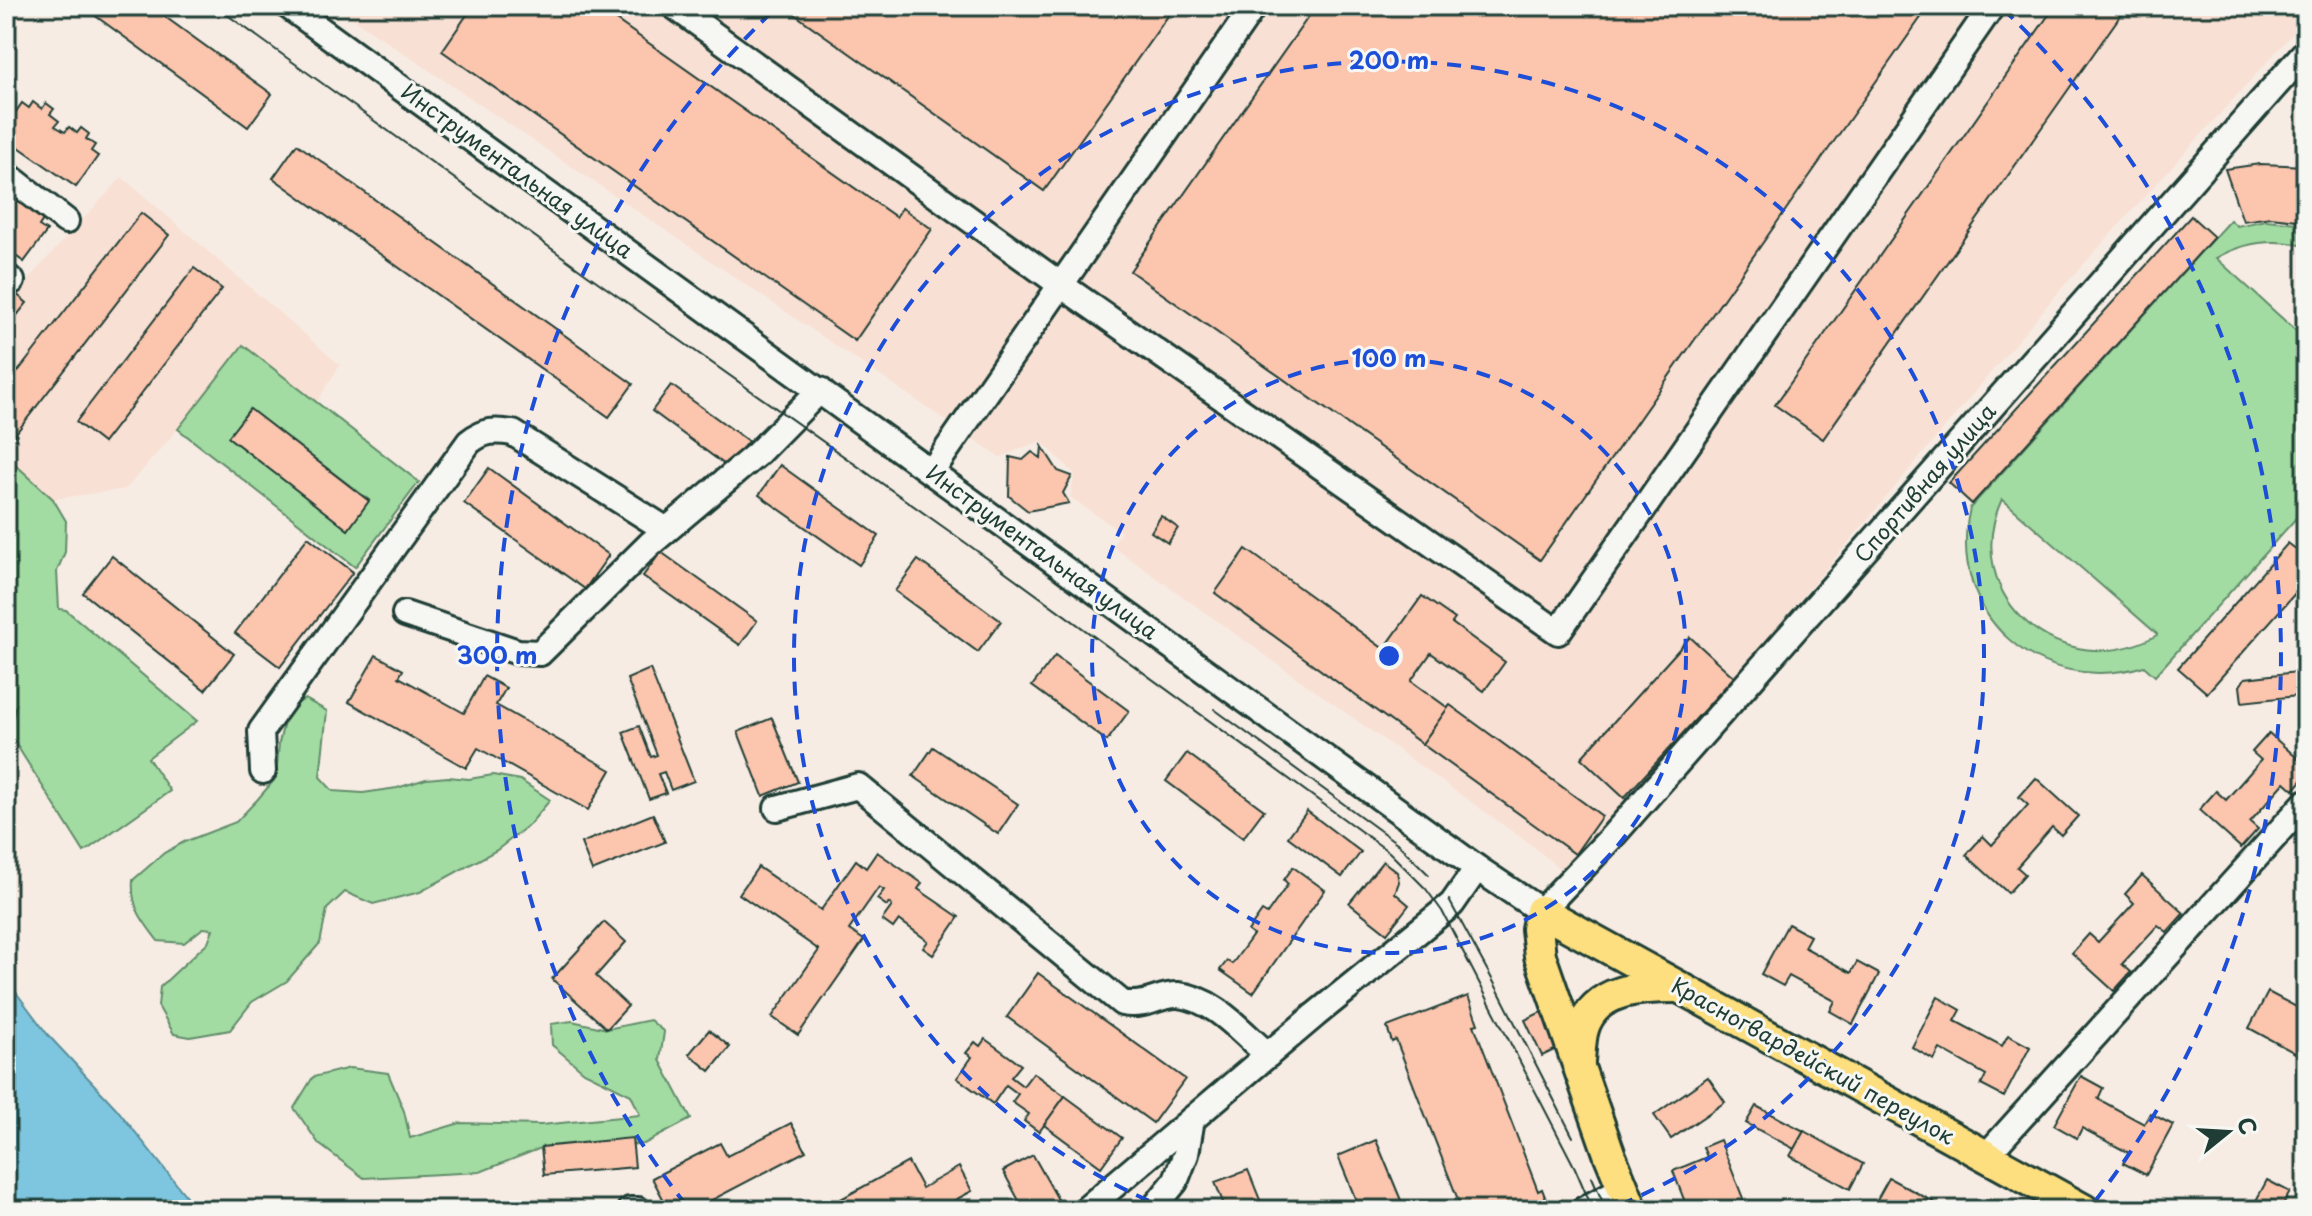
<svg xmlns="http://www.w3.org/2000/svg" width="2312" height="1216" font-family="'Playpen Sans',sans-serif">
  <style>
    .built { fill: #f8e0d4 }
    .green { fill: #a3dca2; stroke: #618c6b; stroke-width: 2; fill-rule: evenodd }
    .water { fill: #7ec6df; stroke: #588f9b; stroke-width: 2 }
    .building { fill: #fcc5ae; stroke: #1f3d34; stroke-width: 2 }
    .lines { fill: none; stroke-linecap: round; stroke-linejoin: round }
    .minor-casing { stroke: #1f3d34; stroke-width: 30 }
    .major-casing { stroke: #1f3d34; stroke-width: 36 }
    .minor { stroke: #f6f6f2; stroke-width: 24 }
    .major { stroke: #fddf80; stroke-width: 30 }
    .tram { stroke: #1f3d34; stroke-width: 2 }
    .ring { fill: none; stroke: #1d4ed8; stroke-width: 4; stroke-dasharray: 14 10 }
    .labels { text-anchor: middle; stroke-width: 6; stroke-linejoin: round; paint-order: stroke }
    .street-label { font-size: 22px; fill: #1f3d34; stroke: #f6f6f2 }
    .centre { fill: #1d4ed8; stroke: #f6f6f2; stroke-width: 4 }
    .ring-label { font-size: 24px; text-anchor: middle; font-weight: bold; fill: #1d4ed8; stroke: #f6f6f2; stroke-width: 6; stroke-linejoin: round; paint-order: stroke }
  </style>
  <rect width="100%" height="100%" fill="#f7ece4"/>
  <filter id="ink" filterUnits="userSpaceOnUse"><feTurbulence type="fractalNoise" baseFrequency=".0125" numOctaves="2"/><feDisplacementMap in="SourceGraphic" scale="16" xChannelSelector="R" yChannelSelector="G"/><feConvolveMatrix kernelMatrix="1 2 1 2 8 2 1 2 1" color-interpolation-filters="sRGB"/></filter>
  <g filter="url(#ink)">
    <g class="built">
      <path d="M344,6H2306V19L2062,288L1568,876L1534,847L1112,546L1121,532L1070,497L1075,474L1041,441L1000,457L349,16Z"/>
      <path d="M122,177L340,365L317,402L419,482L355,567L178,429L126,489L53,499L6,456V303Z"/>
    </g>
    <g class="green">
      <path d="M2230,220L2237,226L2266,220L2306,224V246C2274,238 2245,241 2216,258L2306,340V507L2155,676L2144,666C2040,698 1945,615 1970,508ZM2002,499L2157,634V635C2064,687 1957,597 2002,499Z"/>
      <path d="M243,345L419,482L355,567L178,429ZM249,409L369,500L348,529L229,437Z"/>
      <path d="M6,456L53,499L66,521L65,552L57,571L59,609L66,610L197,721L148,758L170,791L84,852L9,733L16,706L6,716Z"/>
      <path d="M305,699L327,711L320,777L333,791L363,793L397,788L426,779L448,777L469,779L493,775L520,780L550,800L530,824L497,850L420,892L373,904L345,892L327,909L320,943L287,981L252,1002L230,1030L190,1037L174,1034L158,1006L160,987L208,942L213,929L203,928L184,943L158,941C142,920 131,908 133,880L164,853L184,842L236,822L257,800L276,778L279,743L287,710Z"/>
      <path d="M650,1020L664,1032L660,1060L691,1119L644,1144L541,1148L480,1172L364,1178L319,1144L294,1108L313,1077L350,1068L388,1073L404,1111L410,1138L460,1123L541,1125L640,1115L631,1095L584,1072L552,1045L551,1024L572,1021L607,1029Z"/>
    </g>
    <path class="water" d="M6,979L48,1035L116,1108L197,1210H6Z"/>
    <g class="building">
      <path d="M88,6H150L272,94L248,127L86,9Z"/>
      <path d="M473,6H596L896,217L902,208L932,229L855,341L442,51Z"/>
      <path d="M783,6H1175L1044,191Z"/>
      <path d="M1316,6H1929L1540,560L1130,271Z"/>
      <path d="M2055,6H2127L1823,439L1775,405Z"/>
      <path d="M33,102L42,109L46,103L54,109L50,114L59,121L55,126L65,132L69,127L77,133L81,128L89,134L86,139L95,145L91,151L98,156L76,187L6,138V126L22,103L29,108Z"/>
      <path d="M297,144L633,384L609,417L273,178Z"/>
      <path d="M2260,164L2306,166V221L2271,217L2243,221L2225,169Z"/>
      <path d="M6,201L13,207L17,201L26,208L30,202L38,208L34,214L43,220L39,226L47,231L24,262L6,249Z"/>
      <path d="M141,213L169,235L6,446V387Z"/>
      <path d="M2191,216L2214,237L1972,504L1949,483Z"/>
      <path d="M194,268L222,289L103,443L76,422Z"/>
      <path d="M15,293L27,303L6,329V304Z"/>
      <path d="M671,385L748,441L728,467L652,411Z"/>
      <path d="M250,409L369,501L348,530L228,437Z"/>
      <path d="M1042,446L1058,471L1072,476L1063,493L1069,503L1028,511L1009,496L1010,457L1023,460L1032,452L1041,458Z"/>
      <path d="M780,465L879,536L859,565L759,495Z"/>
      <path d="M489,468L609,555L585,589L464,503Z"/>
      <path d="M1161,516L1178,528L1168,543L1151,532Z"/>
      <path d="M2306,522V581L2207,693L2178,668L2288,543L2297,550L2305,542L2296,534Z"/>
      <path d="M308,537L353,572L280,667L235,633Z"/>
      <path d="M1246,549L1384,649L1422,596L1455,619L1452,623L1505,662L1484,691L1431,653L1411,681L1448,708L1422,744L1215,593Z"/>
      <path d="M661,552L757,621L740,645L643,576Z"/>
      <path d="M112,556L234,654L205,690L83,593Z"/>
      <path d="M918,560L1001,621L978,652L895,591Z"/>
      <path d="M1690,637L1734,677L1624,798L1581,758Z"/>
      <path d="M376,655L403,670L399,677L464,713L484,676L506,688L496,705L611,770L588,810L478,748L466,768L349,702Z"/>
      <path d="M1055,656L1129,711L1107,741L1032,686Z"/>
      <path d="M650,669L694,781L671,790L664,772L658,774L666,793L649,799L623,732L639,726L651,757L657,755L627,679Z"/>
      <path d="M2306,671V695L2242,702L2240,686L2245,678Z"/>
      <path d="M1450,705L1602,816L1575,854L1422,744Z"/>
      <path d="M772,718L798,782L763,796L738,732Z"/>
      <path d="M2269,733L2306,766V776L2294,790L2285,782L2250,822L2258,829L2241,848L2199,810L2216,791L2226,800L2261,760L2252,752Z"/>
      <path d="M933,747L1018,804L998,834L913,776Z"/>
      <path d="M1187,753L1264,810L1243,838L1166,781Z"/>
      <path d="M2036,778L2078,816L2061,835L2052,827L2017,867L2025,874L2008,893L1966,855L1983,836L1992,845L2028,805L2019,797Z"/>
      <path d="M1307,811L1361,852L1342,877L1288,837Z"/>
      <path d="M653,814L665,842L592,871L581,843Z"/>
      <path d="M877,852L922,883L918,889L959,917L933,955L923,948L928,941L899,920L893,928L882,920L892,906L889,903L887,906L877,899L884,890L879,887L849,930L864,940L798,1035L772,1017L819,950L739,894L758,867L821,910L856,860L866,868Z"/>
      <path d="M1383,861L1397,872L1399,882L1395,893L1409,905L1387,933L1349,903Z"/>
      <path d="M1293,867L1325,890L1253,993L1220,970L1227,961L1232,964L1253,935L1248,931L1262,911L1267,914L1288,884L1284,880Z"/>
      <path d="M2142,875L2184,913L2167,932L2158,925L2122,964L2131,972L2114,991L2072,953L2089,934L2098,942L2134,903L2125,894Z"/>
      <path d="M604,922L626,942L596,976L628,1006L607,1029L552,979Z"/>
      <path d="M1788,924L1810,936L1804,947L1851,973L1857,962L1879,974L1853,1024L1830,1011L1835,1001L1789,976L1783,986L1761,974Z"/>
      <path d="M1038,973L1185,1079L1153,1123L1007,1017Z"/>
      <path d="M2268,992L2306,1012V1059L2249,1028Z"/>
      <path d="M1468,996L1478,1024L1474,1025L1538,1191L1542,1189L1550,1210H1462L1396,1040L1392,1042L1387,1027Z"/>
      <path d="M1938,997L1961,1010L1955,1021L2002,1046L2008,1035L2030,1047L2004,1097L1981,1085L1986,1075L1940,1049L1934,1060L1912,1047Z"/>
      <path d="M1541,1012L1559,1048L1542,1056L1525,1020Z"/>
      <path d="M709,1030L730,1047L710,1071L689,1054Z"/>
      <path d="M985,1039L1021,1065L1011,1077L1023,1086L1033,1073L1065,1096L1039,1132L1024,1121L1029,1114L1012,1102L1018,1094L1006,1085L993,1104L957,1078L972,1057L966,1053L975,1042L980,1046Z"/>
      <path d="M2081,1076L2103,1088L2098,1099L2144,1124L2150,1113L2173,1125L2146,1175L2123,1163L2129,1153L2082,1128L2077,1138L2054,1125Z"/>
      <path d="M1708,1077L1725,1102L1671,1139L1654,1115Z"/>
      <path d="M1065,1096L1122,1138L1101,1167L1044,1125Z"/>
      <path d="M1756,1106L1804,1131L1794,1149L1746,1123Z"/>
      <path d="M791,1123L806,1151L693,1210H669L652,1178L720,1143L727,1156Z"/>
      <path d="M1804,1131L1863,1164L1850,1189L1790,1156Z"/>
      <path d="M632,1138L635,1167L544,1175L541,1147Z"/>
      <path d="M1376,1140L1405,1210H1360L1338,1156Z"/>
      <path d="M1720,1140L1744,1201L1721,1210H1688L1673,1171L1707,1157L1703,1147Z"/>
      <path d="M1033,1155L1064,1210H1024L1003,1171Z"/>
      <path d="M908,1162L922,1188L959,1167L972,1191L937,1210H898L894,1203L883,1210H821Z"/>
      <path d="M1248,1170L1264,1210H1226L1215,1182Z"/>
      <path d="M1889,1178L1945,1208L1944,1210H1889L1875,1203Z"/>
      <path d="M2267,1180L2290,1192L2284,1203L2296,1210H2251Z"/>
    </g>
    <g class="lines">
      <defs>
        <g id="minor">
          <path d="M288,6L1477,868L1541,911L1609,840L2306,51"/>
          <path d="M674,6L1061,285L1558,632L1992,6"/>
          <path d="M6,174L66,221"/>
          <path d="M6,276L12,281"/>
          <path d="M932,471L1254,6"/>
          <path d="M405,614L518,652L540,653L650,544L757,454L820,390"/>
          <path d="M263,771L261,731L469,442C484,430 495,430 513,433L665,529"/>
          <path d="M777,808L858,786L1122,1003C1147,1008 1159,994 1178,995C1214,998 1242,1033 1268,1055"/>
          <path d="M1986,1156L2306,802"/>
          <path d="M630,1210H638"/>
          <path d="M1085,1210L1315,1015L1452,904L1477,868"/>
          <path d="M1152,1210L1175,1182L1186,1154L1192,1119"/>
          <path d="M1583,1210L1623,1188"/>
        </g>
        <g id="major">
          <path d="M1579,1061C1580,1051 1580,1039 1583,1029C1595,988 1641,987 1677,987"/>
          <path d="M1632,1210L1610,1156L1540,956L1537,929L1541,911L2084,1210"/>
        </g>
      </defs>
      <use href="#minor" class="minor-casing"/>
      <use href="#major" class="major-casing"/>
      <use href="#minor" class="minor"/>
      <use href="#major" class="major"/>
      <g class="tram">
        <path d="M215,6L588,275L966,543L1389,852L1426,889L1442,911L1575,1168L1593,1210"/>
        <path d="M1214,709L1397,843L1429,875"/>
        <path d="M1449,900L1498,990L1573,1137"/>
        <path d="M1592,1177L1606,1210"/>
      </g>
    </g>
  </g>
  <g class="ring">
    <circle cx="1389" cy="656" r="297"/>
    <path d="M1171 1210A595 595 0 1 1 1607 1210"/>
    <path d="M686 1205A892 892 0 0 1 775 9M2003 9A892 892 0 0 1 2092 1205"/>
  </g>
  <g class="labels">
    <g class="street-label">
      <text transform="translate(517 171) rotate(36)" y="8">Инструментальная улица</text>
      <text transform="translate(1925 483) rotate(-49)" y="8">Спортивная улица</text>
      <text transform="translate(1042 552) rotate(36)" y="8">Инструментальная улица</text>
      <text transform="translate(1813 1061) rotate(29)" y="8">Красногвардейский переулок</text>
    </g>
  </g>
  <circle cx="1389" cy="656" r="12" class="centre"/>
  <g class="ring-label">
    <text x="1389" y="69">200 m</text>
    <text x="1389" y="367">100 m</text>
    <text x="497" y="664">300 m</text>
  </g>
  <rect width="2312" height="1216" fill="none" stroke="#f6f6f2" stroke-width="32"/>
  <rect x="16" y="16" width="2280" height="1184" fill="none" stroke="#1f3d34" stroke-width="3" filter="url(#ink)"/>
  <g transform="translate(2228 1132) rotate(72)" stroke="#f6f6f2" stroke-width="6" paint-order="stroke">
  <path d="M0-6L14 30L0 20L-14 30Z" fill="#1f3d34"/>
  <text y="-12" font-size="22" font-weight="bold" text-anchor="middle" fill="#1f3d34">С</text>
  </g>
</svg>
